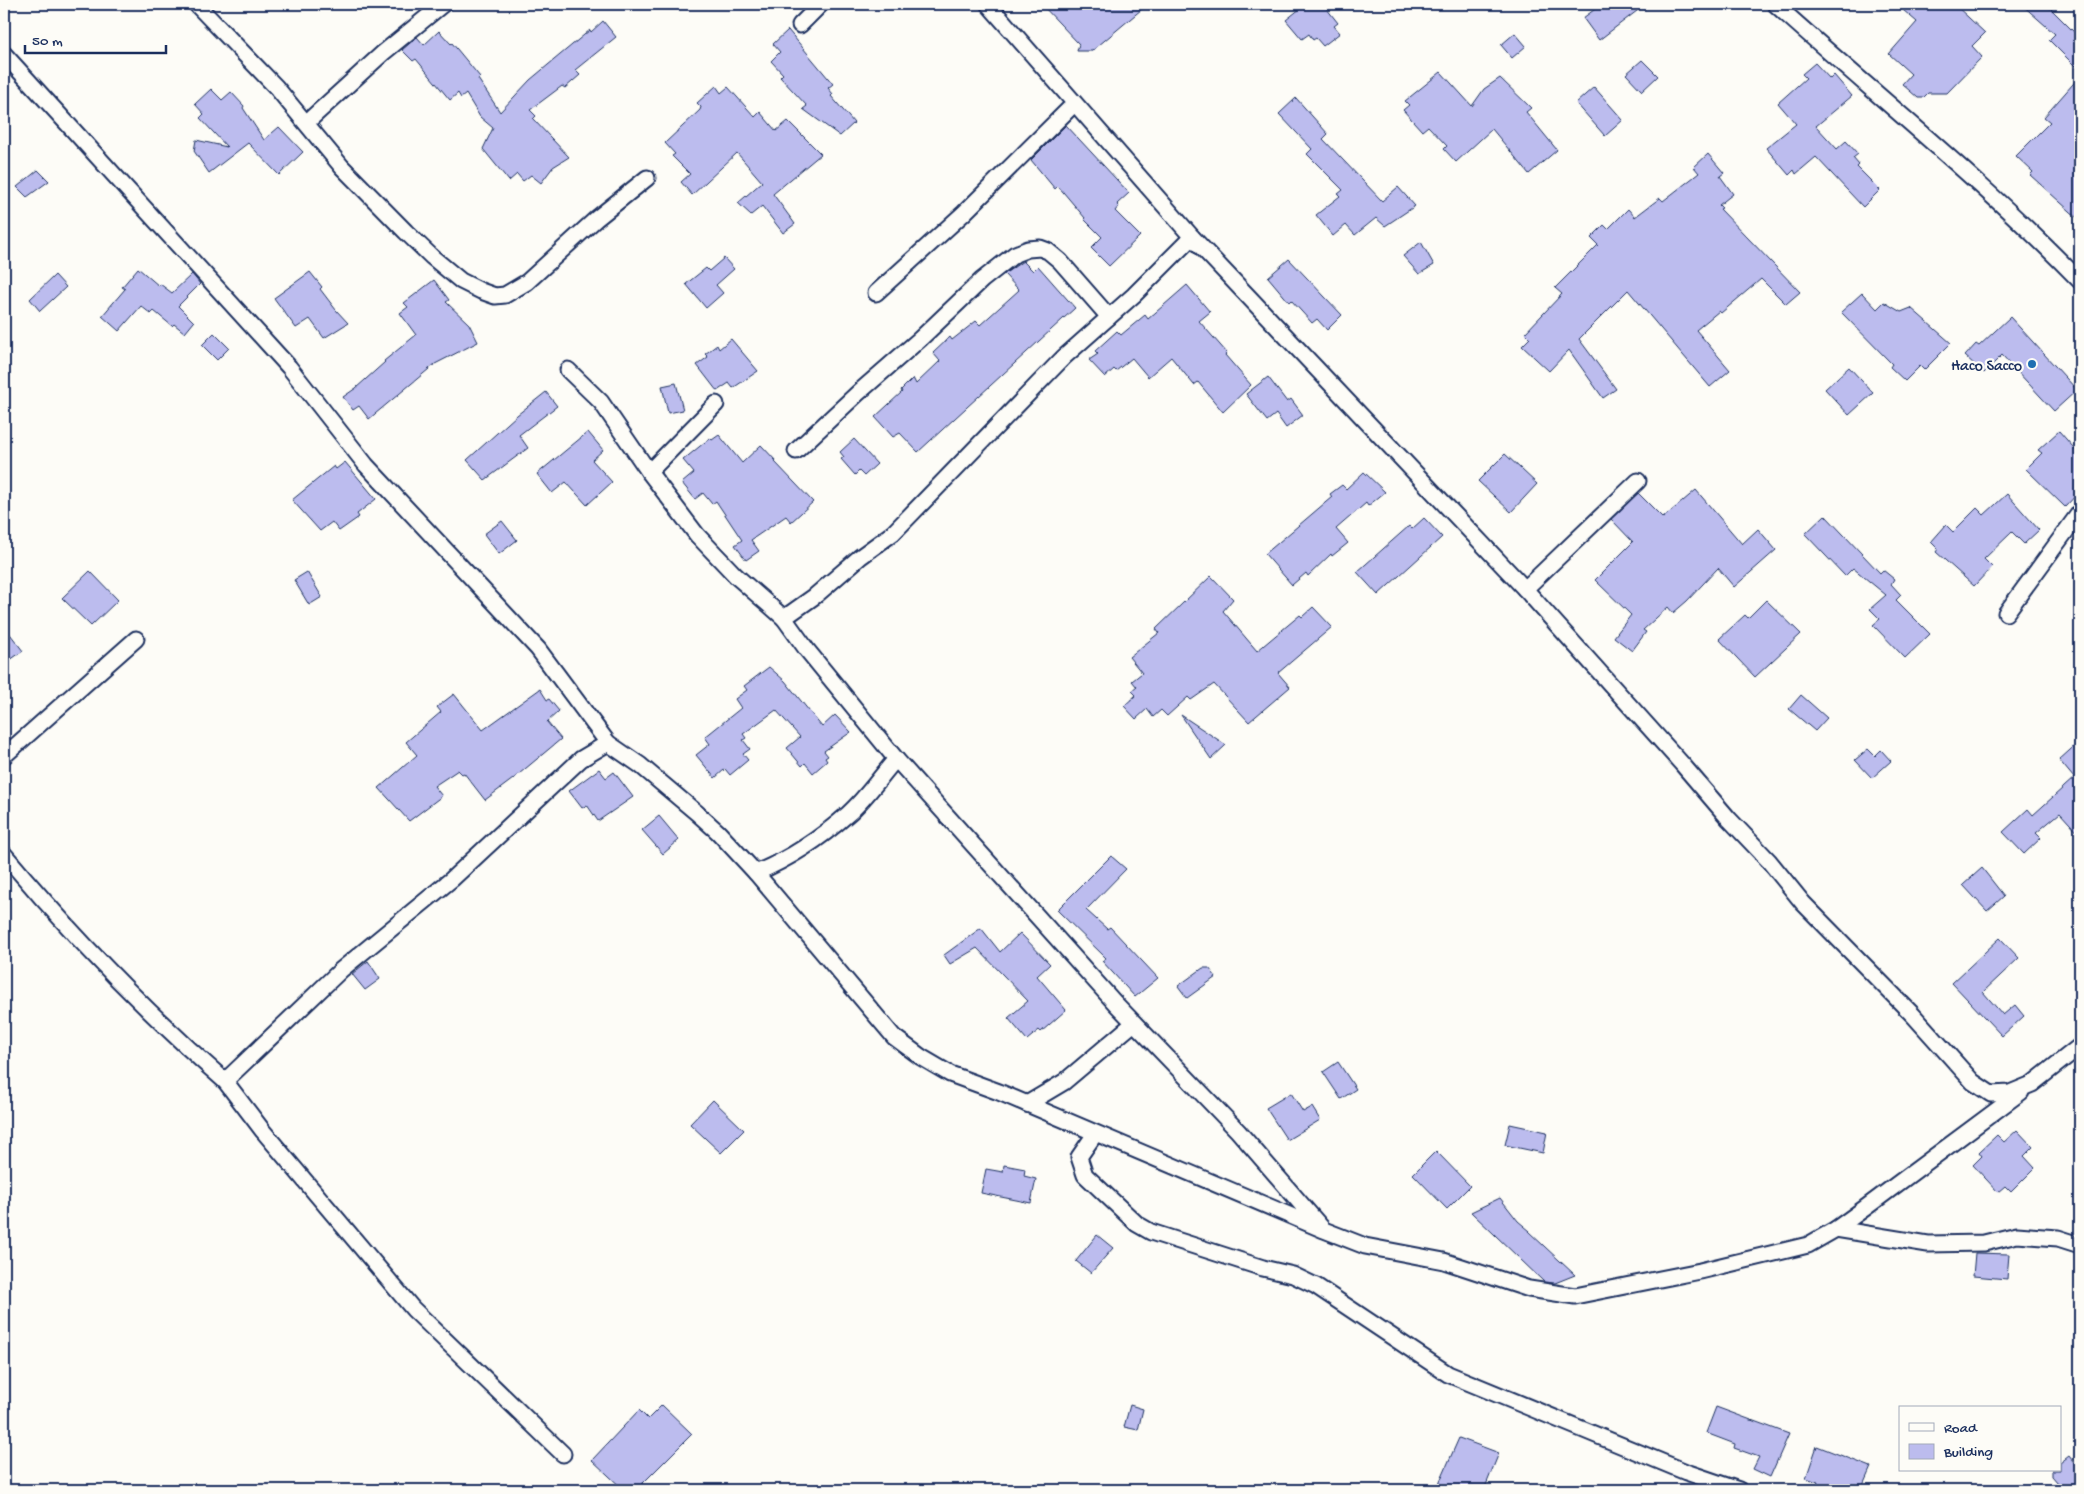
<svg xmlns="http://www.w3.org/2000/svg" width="2084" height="1494" font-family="'Gochi Hand',sans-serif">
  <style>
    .building { fill: #bcbcee; stroke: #1b2f5e }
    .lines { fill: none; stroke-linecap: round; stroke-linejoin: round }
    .minor-casing { stroke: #1b2f5e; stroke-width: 19 }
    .minor { stroke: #fdfcf7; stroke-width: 15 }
    .poi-dot { fill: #1f6fb2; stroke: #fdfcf7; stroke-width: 2 }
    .labels { text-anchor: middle; stroke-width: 4.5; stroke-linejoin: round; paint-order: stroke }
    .poi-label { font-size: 16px; fill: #1b2f5e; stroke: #fdfcf7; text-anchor: end }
  </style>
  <rect width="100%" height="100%" fill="#fdfcf7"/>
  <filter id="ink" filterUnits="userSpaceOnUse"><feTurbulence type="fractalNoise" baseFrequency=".02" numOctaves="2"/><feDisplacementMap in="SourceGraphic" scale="10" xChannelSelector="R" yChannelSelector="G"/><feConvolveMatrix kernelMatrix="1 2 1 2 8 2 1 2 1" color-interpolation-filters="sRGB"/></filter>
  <g filter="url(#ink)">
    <g class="building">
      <path d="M1041,4H1148L1092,51H1077L1079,44Z"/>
      <path d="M1306,4H1323L1338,23L1334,26L1340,33L1323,46L1316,38L1313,40L1309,34L1302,39L1286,20Z"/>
      <path d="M1602,4H1646L1599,40L1583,18Z"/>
      <path d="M1896,4H1954L1985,33L1972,46L1982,57L1947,93H1928L1923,98H1918L1902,84L1911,74L1889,54L1917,22Z"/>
      <path d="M2021,4H2046L2080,38V71L2049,40L2055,34Z"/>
      <path d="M603,21L616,37L575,70L580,75L565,88L562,86L530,110L536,116L533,119L569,157L553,167L541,183L531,175L523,181L517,174L509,181L483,149L493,128L480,117L466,94L461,98L458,93L450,100L416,59L413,61L402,50L417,37L424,45L439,31L451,44L452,43L480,77L478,79L500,112L530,80L590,30L591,32Z"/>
      <path d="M788,30L833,84L828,88L833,94L831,96L854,123L840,136L803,109L807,106L780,77L783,74L771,61L780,52L773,44Z"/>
      <path d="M1515,33L1526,46L1512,58L1501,45Z"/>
      <path d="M1642,60L1658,76L1642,91L1626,74Z"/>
      <path d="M1815,63L1830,79L1834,75L1852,96L1816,126L1837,149L1846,141L1858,154L1853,158L1859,165L1857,167L1880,190L1863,207L1816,157L1796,174L1794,170L1789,175L1766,148L1796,124L1778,103L1806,78L1802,74Z"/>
      <path d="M1441,72L1472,106L1484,89L1500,78L1531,108L1526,112L1557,150L1529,174L1492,129L1456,162L1444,149L1447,146L1428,126L1422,131L1403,110L1409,105L1405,101Z"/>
      <path d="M2080,76V220L2030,175L2033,172L2016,156L2050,122L2044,117Z"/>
      <path d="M716,86L721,93L728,87L755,117L760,112L776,131L788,121L821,154L773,194L795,224L783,233L762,206L751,215L738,203L762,182L737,153L692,195L681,182L690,174L672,156L675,154L665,143L700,110L701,107L697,103Z"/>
      <path d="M1594,87L1623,120L1605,136L1576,103Z"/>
      <path d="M211,89L222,100L231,92L244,106L243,108L264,140L279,127L303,152L279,175L248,143L209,173L194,151L196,140L227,147L200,118L204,114L195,104Z"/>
      <path d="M1296,98L1328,134L1323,139L1382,201L1398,187L1415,206L1385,226L1376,218L1355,235L1346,225L1333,236L1316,215L1340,196L1338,194L1343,190L1307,154L1312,149L1279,114Z"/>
      <path d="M1066,125L1129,193L1117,204L1119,206L1115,211L1140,236L1109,266L1091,248L1102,237L1084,219L1085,218L1058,186L1055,189L1031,160Z"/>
      <path d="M1708,154L1724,173L1720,176L1733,194L1719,205L1722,208L1720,209L1800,292L1786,304L1761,279L1721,313L1719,311L1696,330L1730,370L1710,387L1628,290L1579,339L1616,389L1603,398L1569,350L1549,371L1522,346L1530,338L1525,333L1562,294L1555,288L1598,245L1591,238L1604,225L1608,229L1628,209L1635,217L1660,198L1663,201L1699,173L1694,167Z"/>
      <path d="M38,170L49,181L27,197L17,187Z"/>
      <path d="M1421,242L1434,265L1419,274L1403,256Z"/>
      <path d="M724,258L734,269L716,285L723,293L706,308L686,284L706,268L709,271Z"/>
      <path d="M1289,259L1342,315L1327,330L1317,319L1312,323L1291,300L1289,302L1268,277Z"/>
      <path d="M1023,261L1033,271L1038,266L1075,308L918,452L900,433L893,437L875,417L902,392L901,390L913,378L916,384L940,361L933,353L950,337L952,340L976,321L980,325L1019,290L1004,274Z"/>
      <path d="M138,268L159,286L160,284L172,293L192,274L200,284L178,306L194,322L185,333L174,324L172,326L154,311L151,314L141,306L119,331L102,316L125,289L122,287Z"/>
      <path d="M310,272L322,287L320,289L336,310L348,323L324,338L310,319L296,328L274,298Z"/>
      <path d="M55,275L66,287L40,311L30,299Z"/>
      <path d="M434,280L449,300L446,302L469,324L478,342L435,364L369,419L359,406L353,410L343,397L356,388L385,362L384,361L416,335L400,313L408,307L404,303Z"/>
      <path d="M1187,285L1210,312L1199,321L1227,353L1225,355L1251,385L1223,412L1198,382L1194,385L1171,357L1148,377L1132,358L1116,371L1114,369L1105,377L1089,360L1098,354L1095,351L1117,331L1121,335L1145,315L1148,319Z"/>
      <path d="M1862,293L1877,309L1884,302L1901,312L1911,308L1951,343L1924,370L1920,366L1905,381L1890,367L1892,364L1841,312Z"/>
      <path d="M2010,317L2077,390L2054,411L2002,355L1984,373L1965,356L1976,344L1979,346Z"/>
      <path d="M214,333L229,348L217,360L202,345Z"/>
      <path d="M731,339L758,371L733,388L729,383L717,391L697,365L708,357L705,354L717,345L719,349Z"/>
      <path d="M1849,367L1873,393L1849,415L1825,389Z"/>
      <path d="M1268,377L1287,402L1291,399L1303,415L1286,428L1276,414L1267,421L1246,394Z"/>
      <path d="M676,383L683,410L668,413L662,386Z"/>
      <path d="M546,392L557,406L519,435L528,448L485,480L467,460L517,415Z"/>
      <path d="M2059,431L2080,455V491L2065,507L2026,469L2042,453L2038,450Z"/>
      <path d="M588,432L603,450L592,460L612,482L587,505L566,482L552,493L537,474Z"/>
      <path d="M719,435L742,463L761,445L776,461L775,462L813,502L791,522L786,516L751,540L759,551L746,560L735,545L742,540L716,501L712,504L703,493L695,499L682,483L694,473L683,460L710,438L712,440Z"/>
      <path d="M854,439L877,464L864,476L859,471L855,475L841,459L844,457L840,452Z"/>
      <path d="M1505,454L1537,484L1511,512L1478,481Z"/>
      <path d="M345,462L376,499L357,514L359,517L339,531L332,522L320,531L292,500L334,466L336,469Z"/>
      <path d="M1364,472L1385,492L1368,506L1366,503L1336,529L1348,543L1332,556L1331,554L1308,576L1306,573L1292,585L1265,554L1332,497L1330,494L1342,485L1346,489Z"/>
      <path d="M1696,490L1742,544L1758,529L1776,550L1734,587L1718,568L1687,601L1673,613L1668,607L1643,630L1646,632L1632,651L1614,637L1631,615L1595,580L1633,542L1611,519L1638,493L1663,518Z"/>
      <path d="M2007,494L2039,530L2024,544L2012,532L1984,559L1992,567L1974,586L1936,552L1938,549L1931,542L1946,525L1953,532L1977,508L1984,515Z"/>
      <path d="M1825,515L1880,573L1883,570L1894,579L1891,584L1901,595L1896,600L1930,634L1905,658L1873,625L1880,619L1870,609L1886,595L1853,568L1845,576L1805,534Z"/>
      <path d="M1424,518L1442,537L1378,595L1357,572L1409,526L1412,529Z"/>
      <path d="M502,521L517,540L499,554L484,534Z"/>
      <path d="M90,571L118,600L91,626L62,598Z"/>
      <path d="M307,572L322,597L309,605L294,580Z"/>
      <path d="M1211,576L1233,599L1223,611L1257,651L1300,615L1302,617L1313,607L1332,627L1278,673L1290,687L1249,722L1214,684L1191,700L1188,697L1167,716L1161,710L1153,717L1147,709L1136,719L1124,706L1136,695L1132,691L1137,687L1132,681L1142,673L1129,657L1159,633L1156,629Z"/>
      <path d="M1766,600L1801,634L1755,677L1719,639L1745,615L1748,618Z"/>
      <path d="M4,626L23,651L10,660L4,652Z"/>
      <path d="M769,667L785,681L822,727L835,715L851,732L824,751L828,756L825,758L827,761L813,773L805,763L802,766L787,748L800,737L776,710L743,734L746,738L743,740L750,749L743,754L748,760L730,775L725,769L715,778L696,755L710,744L705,737L741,708L735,699L747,690L744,686Z"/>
      <path d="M540,689L547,700L549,699L559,711L547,722L561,739L513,779L485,800L464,773L462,774L458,770L434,786L442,796L409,821L379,788L417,755L406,742L441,712L437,707L454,694L483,730Z"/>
      <path d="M1801,695L1827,718L1815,731L1789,709Z"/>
      <path d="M1181,715L1226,745L1211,759Z"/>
      <path d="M2080,741V835L2060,813L2036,833L2041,838L2024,854L2003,832L2028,809L2033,815L2074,778L2059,760Z"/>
      <path d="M1868,749L1875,756L1881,750L1891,761L1872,778L1855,760Z"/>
      <path d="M599,769L606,778L614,772L633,797L598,821L587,805L582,808L569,791Z"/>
      <path d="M659,816L679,840L663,854L642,830Z"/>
      <path d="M1111,856L1126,869L1086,910L1107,929L1110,927L1158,978L1135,997L1102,961L1106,958L1057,910Z"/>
      <path d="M1982,868L2004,896L1987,911L1963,885Z"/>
      <path d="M981,928L1000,952L1020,933L1050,964L1037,976L1066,1010L1041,1032L1039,1030L1027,1040L1008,1018L1028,1001L977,948L950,964L944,955Z"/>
      <path d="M2000,938L2019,958L1983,992L2003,1015L2015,1005L2024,1016L2002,1036L1952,983Z"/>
      <path d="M368,961L380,979L365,990L352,974Z"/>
      <path d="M1203,968H1209L1216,977L1187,998L1178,986Z"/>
      <path d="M1338,1062L1356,1089L1341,1099L1323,1072Z"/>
      <path d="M1291,1093L1303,1112L1312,1107L1320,1120L1287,1140L1266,1108Z"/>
      <path d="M713,1100L744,1130L721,1153L690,1124Z"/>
      <path d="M1510,1124L1547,1132L1543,1153L1505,1145Z"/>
      <path d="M2017,1130L2033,1147L2024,1156L2035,1168L2011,1192L2005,1186L1998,1192L1973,1165L1982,1156L1979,1152L1997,1135L2004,1142Z"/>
      <path d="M1436,1151L1470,1186L1447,1209L1413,1174Z"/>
      <path d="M1004,1165L1025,1169L1024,1176L1036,1179L1031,1203L981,1193L986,1169L1003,1172Z"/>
      <path d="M1500,1198L1518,1221L1530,1231L1529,1232L1575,1275L1555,1283L1544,1282L1471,1212Z"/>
      <path d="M1097,1235L1113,1248L1091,1273L1076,1261Z"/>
      <path d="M1975,1253L2009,1254L2007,1279L1973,1276Z"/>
      <path d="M662,1405L692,1434L636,1490H624L592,1460L639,1410L648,1419Z"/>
      <path d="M1130,1405L1143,1409L1138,1430L1124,1427Z"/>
      <path d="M1716,1407L1789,1434L1770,1477L1753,1469L1759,1457L1734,1448L1735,1444L1706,1433Z"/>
      <path d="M1459,1438L1499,1453L1484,1490H1436Z"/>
      <path d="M1817,1446L1871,1467L1861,1490H1815L1818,1482L1806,1478Z"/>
      <path d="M2069,1456L2080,1470V1490H2064L2052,1476V1470H2060V1463Z"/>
    </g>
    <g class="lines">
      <defs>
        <g id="minor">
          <path d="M196,4L276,87L342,167L406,232L432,257L461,281L481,291L495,296L505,295L527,282L596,219L647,178"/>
          <path d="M988,4L1192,237L1525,589L1682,764L1729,819L1769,861L1803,903L1913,1015L1973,1082L1991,1094L2010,1093L2032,1084L2080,1046"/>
          <path d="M1775,4C1877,96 1985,183 2080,281"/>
          <path d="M800,25L821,4"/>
          <path d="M4,54L289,367L366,465L538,649L608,743"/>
          <path d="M306,123L383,53L443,4"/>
          <path d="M876,293L964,213L1074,104"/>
          <path d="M568,370L601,402L649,472L697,535L736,576L784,618L815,596L860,557L893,533L1064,357L1134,295L1192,237"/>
          <path d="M796,451L858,393L920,339L982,280L1015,254L1028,249L1040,248L1048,251L1060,261L1109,317"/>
          <path d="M649,472L716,404"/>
          <path d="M1525,589L1638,481"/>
          <path d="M2006,613L2080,512"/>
          <path d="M4,756L136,639"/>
          <path d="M896,759L1115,1003L1238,1131L1321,1227"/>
          <path d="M4,854C72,935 146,1012 225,1081"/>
          <path d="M756,873L894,1037L921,1057L950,1074L999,1092L1324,1230L1365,1246L1444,1261L1529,1289L1575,1296L1700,1271L1808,1245L1836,1229L1865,1208L2021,1092"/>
          <path d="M1027,1104L1064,1082L1134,1023"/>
          <path d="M1095,1134L1079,1157L1085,1175L1137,1224L1151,1232L1263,1268L1293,1275L1316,1286L1448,1374L1686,1472L1739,1490"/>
          <path d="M1836,1229L1928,1244L1984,1243L2017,1235L2058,1238L2080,1245"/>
          <path d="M563,1454L413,1309L263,1131L225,1081L341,970L452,879L581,759L608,743L640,765L697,813L718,832L756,873C789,859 821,838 848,814C866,798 880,777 896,759L807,650L784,618"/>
        </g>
      </defs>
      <use href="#minor" class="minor-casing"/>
      <use href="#minor" class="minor"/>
    </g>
  </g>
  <circle class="poi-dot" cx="2032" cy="364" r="5"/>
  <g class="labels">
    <g class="poi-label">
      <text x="2022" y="370">Haco Sacco</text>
    </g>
  </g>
  <rect width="2084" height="1494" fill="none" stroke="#fdfcf7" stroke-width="20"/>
  <rect x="10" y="10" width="2064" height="1474" fill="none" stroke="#1b2f5e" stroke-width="2" filter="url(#ink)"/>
  <rect x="1899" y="1406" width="162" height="65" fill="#fdfcf7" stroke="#a3aaba"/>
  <rect x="1909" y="1423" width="25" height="8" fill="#fdfcf7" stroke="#a3aaba"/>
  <text x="1944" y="1432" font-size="15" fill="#1b2f5e">Road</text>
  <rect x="1909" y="1444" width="25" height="15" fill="#bcbcee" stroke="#a3aaba"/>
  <text x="1944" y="1456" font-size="15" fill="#1b2f5e">Building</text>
  <path d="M25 45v8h141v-8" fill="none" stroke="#1b2f5e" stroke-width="2.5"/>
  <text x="32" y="45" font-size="15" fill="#1b2f5e" stroke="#fdfcf7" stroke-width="4" paint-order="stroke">50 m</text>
</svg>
